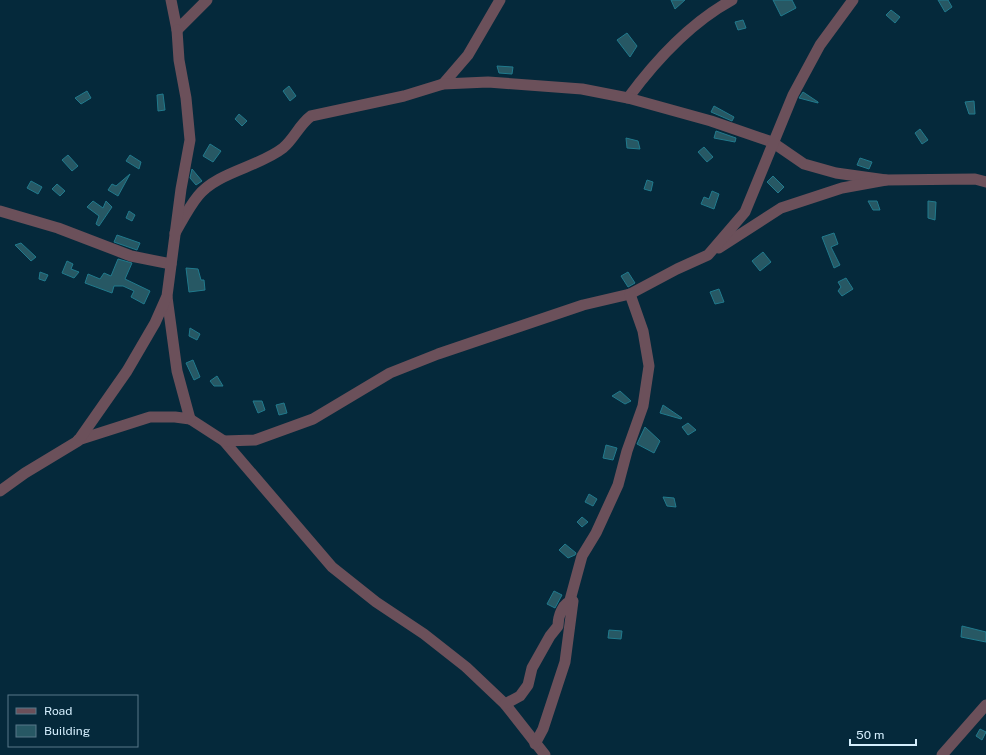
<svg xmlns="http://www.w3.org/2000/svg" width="986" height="755" font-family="'Public Sans',sans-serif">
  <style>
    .building { fill: #275864; stroke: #207a8d }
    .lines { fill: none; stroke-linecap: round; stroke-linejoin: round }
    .street { stroke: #6b505a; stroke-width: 11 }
  </style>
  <rect width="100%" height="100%" fill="#05293b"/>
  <g class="building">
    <path d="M671,0H685L675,9Z"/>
    <path d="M773,0H792L796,8L781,16Z"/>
    <path d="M938,0H948L952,7L945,12Z"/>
    <path d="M891,10L900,17L895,23L886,15Z"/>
    <path d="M743,20L746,28L738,30L735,22Z"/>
    <path d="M627,33L637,46L630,57L617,40Z"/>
    <path d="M497,66L513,67L512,74L499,73Z"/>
    <path d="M289,86L296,96L290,101L283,91Z"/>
    <path d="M87,91L91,98L81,104L75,98Z"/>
    <path d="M803,92L818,102V103L799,98Z"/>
    <path d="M163,94L165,110L158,111L157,95Z"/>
    <path d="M974,101L975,114H969L965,102Z"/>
    <path d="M714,106L734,117L732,121L711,112Z"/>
    <path d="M239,114L247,121L242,126L235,119Z"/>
    <path d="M920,129L928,140L922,144L915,133Z"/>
    <path d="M716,131L736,138L735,142L714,138Z"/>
    <path d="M626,138L638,141L640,149L627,148Z"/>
    <path d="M210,144L221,151L213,162L203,156Z"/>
    <path d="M704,147L713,157L707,162L698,152Z"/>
    <path d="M68,155L78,166L72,171L62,160Z"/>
    <path d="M130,155L141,162L139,169L126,161Z"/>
    <path d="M860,158L872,162L869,169L857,165Z"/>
    <path d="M192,169L202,181L196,185L190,178Z"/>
    <path d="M130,174L118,196L108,190L112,184L116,186Z"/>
    <path d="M773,176L784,187L778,193L767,182Z"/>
    <path d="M647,180L653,182L651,191L644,189Z"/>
    <path d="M31,181L42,187L38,194L27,188Z"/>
    <path d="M57,184L65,191L60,196L52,189Z"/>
    <path d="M712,191L719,194L714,209L701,204L704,197L709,199Z"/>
    <path d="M93,201L103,208L106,201L112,207L99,226L96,224L99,216L87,207Z"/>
    <path d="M868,201H877L880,210H873Z"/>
    <path d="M928,201L936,202L935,220L928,218Z"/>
    <path d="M129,211L135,215L132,221L126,218Z"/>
    <path d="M834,233L838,244L831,247L840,265L834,268L822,237Z"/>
    <path d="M117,235L140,243L137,250L114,242Z"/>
    <path d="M21,243L36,257L31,261L15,245Z"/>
    <path d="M763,252L771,262L760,271L752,261Z"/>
    <path d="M118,259L132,263L125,279L150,291L144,304L131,297L134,291L123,286H114L112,293L85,283L88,274L100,279L104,273L111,276Z"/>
    <path d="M67,261L73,264L71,269L79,272L74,278L62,273Z"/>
    <path d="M186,268L198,269L201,280H204L205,290L189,292Z"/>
    <path d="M40,272L48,275L45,281L39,279Z"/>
    <path d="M628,272L635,283L628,287L621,276Z"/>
    <path d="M846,278L853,289L842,296L838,291L841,287L838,282Z"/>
    <path d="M719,289L724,302L715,304L710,292Z"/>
    <path d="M190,328L200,334L197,340L189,336Z"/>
    <path d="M193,360L200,377L194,380L186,363Z"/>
    <path d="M217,376L223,386H214L210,381Z"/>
    <path d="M620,391L631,401L625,404L612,396Z"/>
    <path d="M253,401H262L265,410L258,413Z"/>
    <path d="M284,403L287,413L279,415L276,405Z"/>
    <path d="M663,405L682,418L681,419L660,413Z"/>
    <path d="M688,423L696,430L688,435L682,427Z"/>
    <path d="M645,427L660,441L654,453L637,444Z"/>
    <path d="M606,445L617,448L613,460L603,458Z"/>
    <path d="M589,494L597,499L593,506L585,502Z"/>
    <path d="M663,497L674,498L676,507L667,506Z"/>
    <path d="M582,517L588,522L582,527L577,522Z"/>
    <path d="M565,544L576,553L575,555L568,558L559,550Z"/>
    <path d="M554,591L562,595L555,608L547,604Z"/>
    <path d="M962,626L986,632V642L961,637Z"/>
    <path d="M609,630L622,631L621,639L608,638Z"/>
    <path d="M980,729L986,732L982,740L976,736Z"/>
  </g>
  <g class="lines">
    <g class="street">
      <path d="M171,0L177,30L207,0"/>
      <path d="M443,84L468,55L500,0"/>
      <path d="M628,98C656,60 690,23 732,0"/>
      <path d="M0,211L58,228L131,256L171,264"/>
      <path d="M175,233C182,221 189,207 198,196C217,172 259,167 283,148C294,139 299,125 311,116L404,96L443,84L488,82L582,89L628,98L711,121L772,142L804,164L836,173L886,180"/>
      <path d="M719,248L781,208L842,188L886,180L975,179L986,182"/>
      <path d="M190,419L224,441L332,567L376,602L424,634L466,667L505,704L545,755"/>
      <path d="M78,440L150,417H175L190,419L177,371L167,297"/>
      <path d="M224,441L255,440L313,419L390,373L438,354L583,305L630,294L677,269L708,255L745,212L793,95L820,45L853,0"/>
      <path d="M0,491L25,473L78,441L127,371L155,323L167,296L181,189L190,140L186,98L179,60L177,30"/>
      <path d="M570,600L582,556L596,533L618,485L627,451L643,406L649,366L643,331L630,294"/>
      <path d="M505,704L520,696L528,685L532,668L550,636L558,626C558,617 562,602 573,601L565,662L543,729L535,744"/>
      <path d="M942,755L986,705"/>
    </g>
  </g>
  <rect x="8" y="695" width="130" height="52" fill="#05293b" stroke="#587889"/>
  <rect x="16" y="708" width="20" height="6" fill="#6b505a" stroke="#587889"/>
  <text x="44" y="715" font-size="12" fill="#d4eefd">Road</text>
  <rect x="16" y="725" width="20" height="12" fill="#275864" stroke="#587889"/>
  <text x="44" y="735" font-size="12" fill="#d4eefd">Building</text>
  <path d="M850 739v6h66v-6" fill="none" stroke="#d4eefd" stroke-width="2"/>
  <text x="856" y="739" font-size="12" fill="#d4eefd" stroke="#05293b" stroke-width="3" paint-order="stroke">50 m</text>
</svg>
